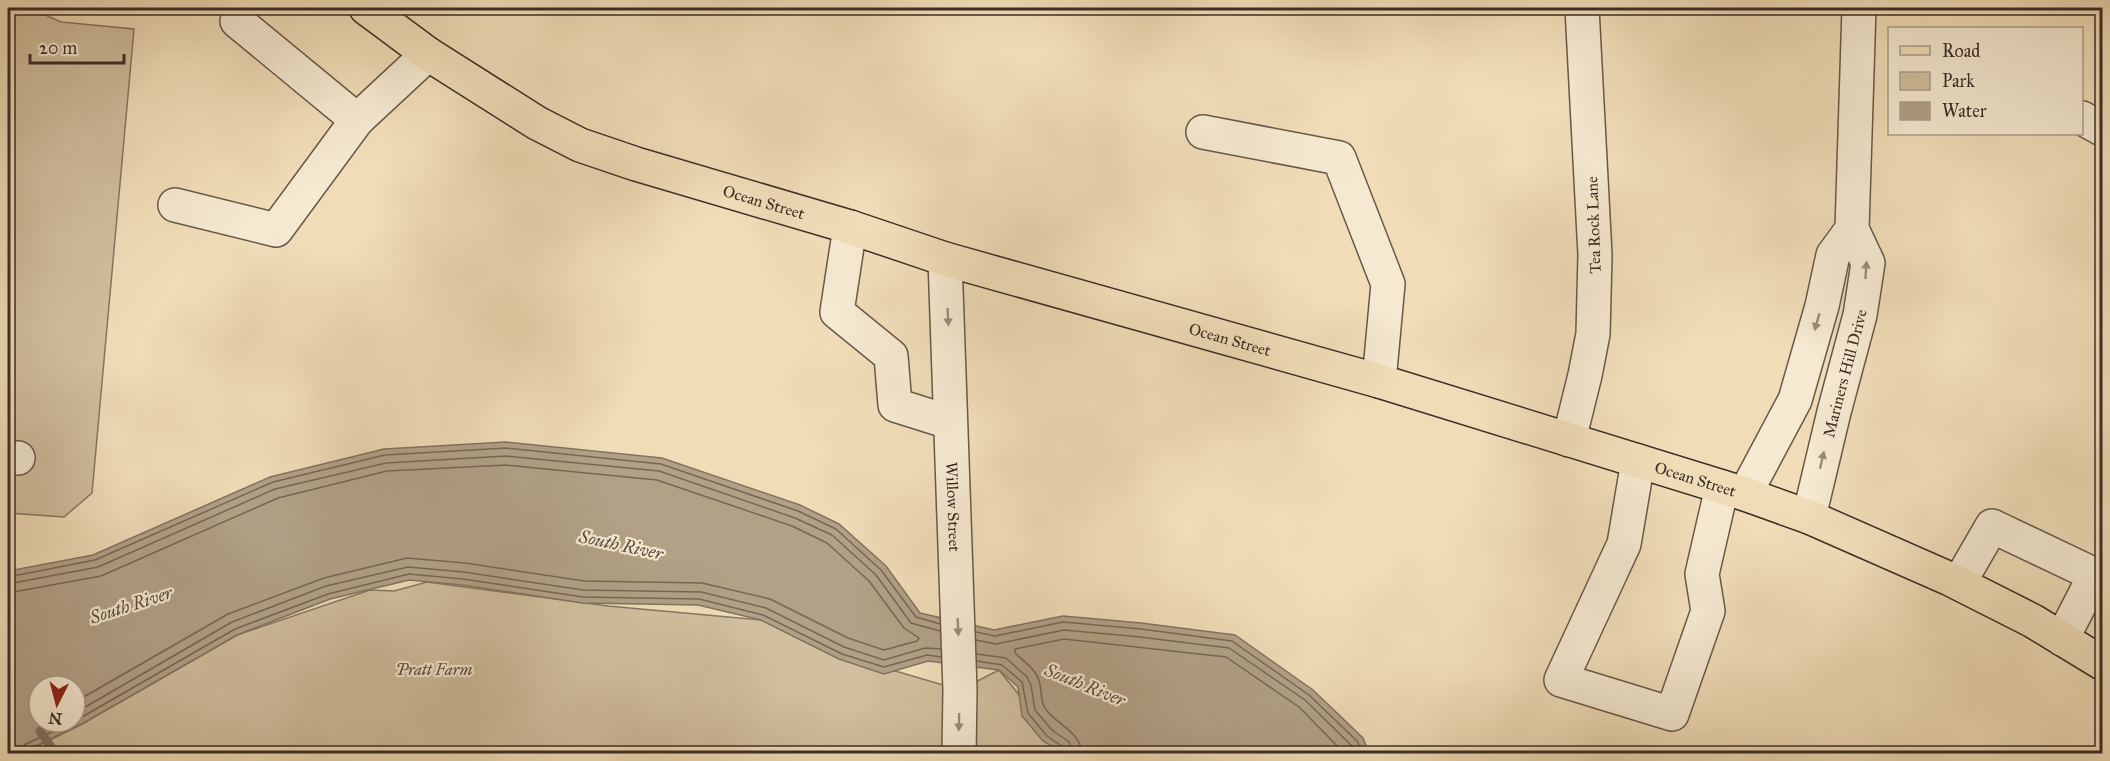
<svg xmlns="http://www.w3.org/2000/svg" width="2110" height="761" font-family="'IM FELL Great Primer',serif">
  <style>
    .green { fill: #d1bf9f; stroke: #867663; stroke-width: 1.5 }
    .water { fill: #b2a187; stroke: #827361; stroke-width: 1.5; fill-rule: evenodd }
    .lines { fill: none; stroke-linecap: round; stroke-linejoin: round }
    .shore { stroke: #766757; stroke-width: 1.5 }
    .stream { stroke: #827361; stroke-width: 9 }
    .minor-casing { stroke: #68594b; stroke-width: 36 }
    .major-casing { stroke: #3b2d27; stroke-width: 36 }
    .minor { stroke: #f5e9d1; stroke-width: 33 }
    .major { stroke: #f0ddb8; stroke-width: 33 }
    .oneway { fill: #988b7c }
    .labels { text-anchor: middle; stroke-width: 4.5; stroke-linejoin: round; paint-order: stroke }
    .street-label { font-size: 16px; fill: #3b2d27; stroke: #f5e9d1 }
    .park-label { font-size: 16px; font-style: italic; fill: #594a3f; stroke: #f5e9d1 }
    .water-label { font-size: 18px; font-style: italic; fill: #594a3f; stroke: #f5e9d1 }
  </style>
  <rect width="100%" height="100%" fill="#f0ddb8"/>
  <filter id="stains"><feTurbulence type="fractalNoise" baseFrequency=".00333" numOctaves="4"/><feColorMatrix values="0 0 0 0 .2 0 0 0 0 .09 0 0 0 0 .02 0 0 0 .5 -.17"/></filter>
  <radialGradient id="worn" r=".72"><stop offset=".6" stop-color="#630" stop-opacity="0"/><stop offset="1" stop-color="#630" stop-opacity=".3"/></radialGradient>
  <g class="green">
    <path d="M8,8H30L61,22L134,29L92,493L64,517L8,513Z"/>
    <path d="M427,582L608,606L761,620L817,648L960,690L999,670L1066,753L21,754L78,726L237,635L370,590L394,591Z"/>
  </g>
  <path class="water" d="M506,442L662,458L800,505L839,524L886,566L920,613L994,630L1063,616L1141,623L1235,635L1313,690L1363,738L1369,753H1063L1043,741L1022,716L1018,687L999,670L928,661L884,674L839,659L761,620L698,605L583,603L462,585L409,580L330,599L237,635L82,724L21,753L8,754V571L93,555L270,477L384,449ZM39,686H75V722H39Z"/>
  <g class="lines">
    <g class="shore">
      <path d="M8,577L95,560L273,482L385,455L506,448L661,464L798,511L836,529L881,570L916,617L940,624"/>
      <path d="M8,584L98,567L275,489L386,463L506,456L659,471L795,518L832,535L876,575L911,623L940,631"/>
      <path d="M8,593L101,576L278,498L387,471L506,465L657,480L792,526L827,543L869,581L904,628L919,638L917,641L884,650L848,638L770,599L702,583L584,581L465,563L407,558L324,578L228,614L75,702"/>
      <path d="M976,632L995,636L1063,622L1141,629L1232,641L1309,695L1357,741L1363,754"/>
      <path d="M976,640L996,644L1064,630L1140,637L1229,648L1305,700L1351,745L1355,754"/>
      <path d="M977,654L1006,658L1027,677L1031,685L1035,710L1052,730L1069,742L1073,754"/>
      <path d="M977,661L1002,665L1022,682L1028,713L1047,736L1063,747L1065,754"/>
      <path d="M75,713L232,622L326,586L408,567L464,572L583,590L701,592L766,608L844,647L884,660L925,648L941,649"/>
      <path d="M75,721L235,629L328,594L409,574L463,579L583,597L699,599L763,615L842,654L884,667L927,655L941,657"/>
      <path d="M20,754L24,745L73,722"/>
      <path d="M1082,754C1081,731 1056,725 1045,708C1040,701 1042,689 1039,681C1036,669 1023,661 1015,653V649L1064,639L1226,657L1299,707L1345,754"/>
    </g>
    <path class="stream" d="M40,731L56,754"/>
    <defs>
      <g id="minor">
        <path d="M241,8L237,21L357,120"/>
        <path d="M2082,118L2102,129"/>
        <path d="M1203,132L1339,158L1388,284L1379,381"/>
        <path d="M175,205L276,230L357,120L428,54"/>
        <path d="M850,227L837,312L891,356L895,405L949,422"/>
        <path id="s1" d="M945,259L960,690L959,754"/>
        <path d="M1569,440L1585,375L1593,334L1595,255L1582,8"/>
        <path d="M8,458H18"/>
        <path d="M1638,461L1624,544L1561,680L1672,714L1708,611L1702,574L1722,487"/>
        <path d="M1745,494L1795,400L1822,306L1833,255L1852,229"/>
        <path id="s2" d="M1809,517L1834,412L1860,315L1868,263L1852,229L1859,8"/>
        <path d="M1959,583L1992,526L2095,575L2062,639"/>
      </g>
      <g id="major">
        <path id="s3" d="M366,8L428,54L537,123L580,145L636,164L850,227L945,259L1379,381L1745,494L1809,517L1950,579L2033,621L2102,663"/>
      </g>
    </defs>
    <use href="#minor" class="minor-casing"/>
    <use href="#major" class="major-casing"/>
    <use href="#minor" class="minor"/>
    <use href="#major" class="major"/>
  </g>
  <defs><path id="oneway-solid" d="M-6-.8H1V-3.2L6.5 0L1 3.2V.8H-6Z" transform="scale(1.5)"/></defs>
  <g class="oneway">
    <use href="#oneway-solid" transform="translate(1866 270) rotate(-86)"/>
    <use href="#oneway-solid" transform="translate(948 317) rotate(87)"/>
    <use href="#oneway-solid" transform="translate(1817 322) rotate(106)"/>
    <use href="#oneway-solid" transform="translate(1822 460) rotate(-77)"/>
    <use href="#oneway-solid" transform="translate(958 627) rotate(88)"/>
    <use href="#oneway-solid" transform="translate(959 722) rotate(91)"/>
  </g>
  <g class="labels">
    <g class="street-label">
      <text dy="6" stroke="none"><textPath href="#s3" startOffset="447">Ocean Street</textPath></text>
      <text transform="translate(1593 225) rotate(-92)" y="6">Tea Rock Lane</text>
      <text dy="6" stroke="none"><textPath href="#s3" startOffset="933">Ocean Street</textPath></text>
      <text dy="6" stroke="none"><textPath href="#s2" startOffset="148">Mariners Hill Drive</textPath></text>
      <text dy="6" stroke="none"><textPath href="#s3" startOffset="1419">Ocean Street</textPath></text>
      <text dy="6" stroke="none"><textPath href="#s1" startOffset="248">Willow Street</textPath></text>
    </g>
    <g class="park-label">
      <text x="434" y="675">Pratt Farm</text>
    </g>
    <g class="water-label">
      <text transform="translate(621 545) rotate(12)" y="6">South River</text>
      <text transform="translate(131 605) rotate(-18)" y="6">South River</text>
      <text transform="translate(1085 685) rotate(22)" y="6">South River</text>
    </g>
  </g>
  <rect width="2110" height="761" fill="none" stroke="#f0ddb8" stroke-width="30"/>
  <rect x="9" y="9" width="2092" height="743" fill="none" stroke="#3b2d27" stroke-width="3"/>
  <rect x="15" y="15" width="2080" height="731" fill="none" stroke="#3b2d27" stroke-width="1.5"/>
  <rect x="1888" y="27" width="195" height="108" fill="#f5e9d1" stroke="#ab9e8d" stroke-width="1.5"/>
  <rect x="1900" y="46" width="30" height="9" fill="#f0ddb8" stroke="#ab9e8d" stroke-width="1.5"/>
  <text x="1942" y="57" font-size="18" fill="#3b2d27">Road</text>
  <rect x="1900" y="72" width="30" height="18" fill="#d1bf9f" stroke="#ab9e8d" stroke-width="1.5"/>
  <text x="1942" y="87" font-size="18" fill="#3b2d27">Park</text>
  <rect x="1900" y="102" width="30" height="18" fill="#b2a187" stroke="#ab9e8d" stroke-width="1.5"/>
  <text x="1942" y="117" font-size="18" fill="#3b2d27">Water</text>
  <g transform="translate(57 704) rotate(186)"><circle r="28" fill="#f5e9d1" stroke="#ab9e8d" stroke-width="1.5"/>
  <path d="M0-4.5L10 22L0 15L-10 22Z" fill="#8f2418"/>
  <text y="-9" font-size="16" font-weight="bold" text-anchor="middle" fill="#3b2d27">N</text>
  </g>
  <path d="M30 54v9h94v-9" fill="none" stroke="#3b2d27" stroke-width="3"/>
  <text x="39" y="54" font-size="18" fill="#3b2d27" stroke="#f5e9d1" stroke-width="4.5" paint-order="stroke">20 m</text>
  <rect width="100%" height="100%" filter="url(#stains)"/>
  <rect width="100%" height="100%" fill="url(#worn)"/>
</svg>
